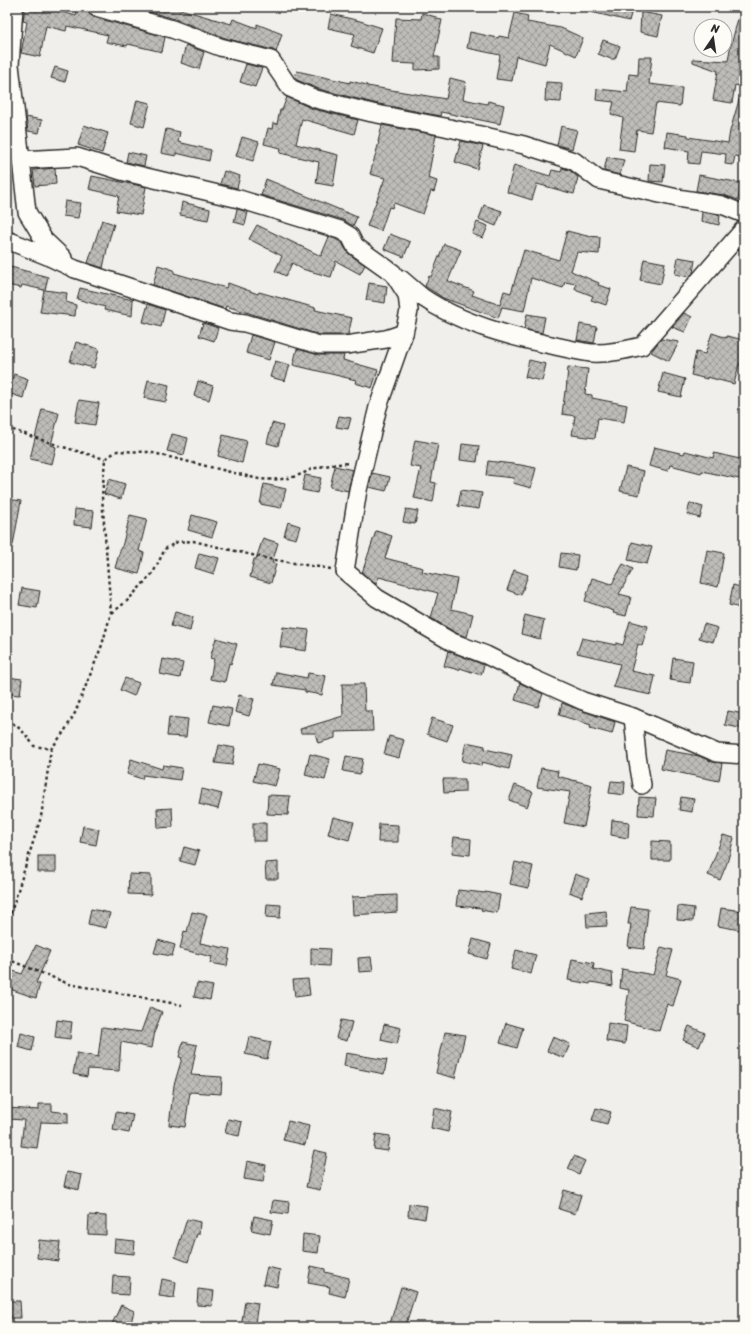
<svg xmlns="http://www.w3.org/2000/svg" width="751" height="1334" font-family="Sriracha,sans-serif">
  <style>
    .building { fill: url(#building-cross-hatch); stroke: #2b2b2b }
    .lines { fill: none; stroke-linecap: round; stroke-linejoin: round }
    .minor-casing { stroke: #2b2b2b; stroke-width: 20 }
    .path { stroke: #2b2b2b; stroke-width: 2.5; stroke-dasharray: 3 3; stroke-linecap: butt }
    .minor { stroke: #fdfcf7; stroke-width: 17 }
  </style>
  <defs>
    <pattern id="building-cross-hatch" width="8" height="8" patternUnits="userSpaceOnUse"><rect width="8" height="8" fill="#bdbcb8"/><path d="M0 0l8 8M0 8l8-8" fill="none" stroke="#9a9996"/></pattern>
  </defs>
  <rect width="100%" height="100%" fill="#f0efeb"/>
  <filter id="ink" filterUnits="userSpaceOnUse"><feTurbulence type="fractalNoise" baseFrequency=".025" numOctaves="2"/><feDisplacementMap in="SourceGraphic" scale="8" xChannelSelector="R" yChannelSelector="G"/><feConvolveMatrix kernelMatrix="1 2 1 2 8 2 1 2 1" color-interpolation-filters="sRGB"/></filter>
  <g filter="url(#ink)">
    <g class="building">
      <path d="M25,7H40L52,9L76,16L78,7H86L89,14L93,17L165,37L162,52L128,44L127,46L106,42L108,35L67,26L66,31L46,26L40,57L21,53L27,22L23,21Z"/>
      <path d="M132,7H173L231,24L233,19L257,28V24L282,34L276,52L273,50L228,39L175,19Z"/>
      <path d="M591,7H620L632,10L629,21L591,12Z"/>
      <path d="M740,11H744V70L740,86L735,85L732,103L713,100L718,71L693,62V59L728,61L730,49Z"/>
      <path d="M641,12L662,16L658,36L640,32Z"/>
      <path d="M422,13L436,17V19L442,20L434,57H439V69L415,70V64L393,63L396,18L421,19Z"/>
      <path d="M515,13L528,16L527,22L561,28L583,38L576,56L550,44L545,64L516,56L512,81L496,79L500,55L467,48L470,32L498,38L499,36L509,38Z"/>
      <path d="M331,14L360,21L382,28L373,53L351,46L355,34L328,28Z"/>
      <path d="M603,40L620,46L615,59H611L598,54Z"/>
      <path d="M186,45L204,52L199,69L181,63Z"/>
      <path d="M639,57H652L649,84L682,88L680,106L656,103L651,132L637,130L634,151L619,149L623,118L611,114L614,102L596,100L597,89L627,92L629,74L638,75Z"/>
      <path d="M246,64L262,68L255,87L240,82Z"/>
      <path d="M55,67L68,71L65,82L51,78Z"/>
      <path d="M297,71L350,83V81L367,85V86L446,99L450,78L466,82L463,99L487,104L488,101L504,105L500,124L441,112L440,116L374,103L319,89L297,80L295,77Z"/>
      <path d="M546,82L562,83L561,102L545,101Z"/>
      <path d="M741,93H744V122L739,140L744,141V157L735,156L733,165L725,164L726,154L701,151L699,164L688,163L689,151L665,147L667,132L688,135V137L728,143L730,131Z"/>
      <path d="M287,97L313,109L358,120L354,134L302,119L296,144L338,155L333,186L316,183L319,162L280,153L281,148L264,144L268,128L272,129L273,123L277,124L280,110H282Z"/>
      <path d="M137,100L150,103L144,127L131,123Z"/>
      <path d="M26,117L42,120L39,133L28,131Z"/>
      <path d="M84,125L108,133L102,153L78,145Z"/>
      <path d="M382,125L436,135L428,178L437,181L434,192L431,191L423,214L394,203L392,208L389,207L381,231L367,226L385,178L370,174L379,142H378Z"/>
      <path d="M561,126L577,130L572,149L557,145Z"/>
      <path d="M166,129L180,132L178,142L211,150L209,161L176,153V156L161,153Z"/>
      <path d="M242,137L259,142L253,161L236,156Z"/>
      <path d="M461,141L483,146L477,169L455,162Z"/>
      <path d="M128,152L146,156L144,166L126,162Z"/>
      <path d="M607,157L624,160L620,175L604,171Z"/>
      <path d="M650,164L665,165L663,182L649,181Z"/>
      <path d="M514,165L550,176L552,170L561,172L562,168L569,170L578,177L574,194L537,184L532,200L507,192Z"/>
      <path d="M55,168L56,184L35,186L33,170Z"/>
      <path d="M224,171L240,176L237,188L220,184Z"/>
      <path d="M699,175L741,183L738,200L724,195L696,191Z"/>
      <path d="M92,176L146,187L141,215L116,211L119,196L89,189Z"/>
      <path d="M266,179L357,217L353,226L343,220L261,195Z"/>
      <path d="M65,201L81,203L78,218L63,216Z"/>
      <path d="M182,202L210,209L208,220L180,215Z"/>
      <path d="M484,205L502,211L496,226L479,219Z"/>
      <path d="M237,209L248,212L245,225L234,222Z"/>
      <path d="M702,212L720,215L719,225L701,221Z"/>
      <path d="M102,220L114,224L109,240L103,268L88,263Z"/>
      <path d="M477,222L488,226L483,238L472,234Z"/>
      <path d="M257,225L321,256L329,237L336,239L342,243L349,254L365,265L360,274L336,261L331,277L302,269L292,263L286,276L275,271L282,256L249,239Z"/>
      <path d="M567,231L587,236L600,237L599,254L577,252L571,271L599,283L598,285L611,289L606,305L591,300L593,296L575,289L576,284L565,282L563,288L531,278L524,311L502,307L498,318L443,298L425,286L429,276L431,277L444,244L461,250L448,281L474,291L472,295L500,305L504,291L511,293L524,250L559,260Z"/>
      <path d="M390,234L410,242L404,257L384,249Z"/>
      <path d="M678,257L695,260L693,273L689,277L675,274Z"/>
      <path d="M644,259L665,263L661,284L640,280Z"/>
      <path d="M158,265L174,270V273L226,288L228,283L258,294L259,292L316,308L315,310L352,318L348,335H320L226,306L225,309L153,285Z"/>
      <path d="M7,266L48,277L45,290L67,293L66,302L76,305L75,316L40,312L44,290L22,285L21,288L7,285Z"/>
      <path d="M369,283L387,286L385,303L366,300Z"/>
      <path d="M80,288L133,300L132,316L104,310L105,307L77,299Z"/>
      <path d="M148,304L165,310L161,327L143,322Z"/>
      <path d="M684,313L692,317L685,332L672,327Z"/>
      <path d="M527,314L545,317L542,333L524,329Z"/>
      <path d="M203,323L218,328L214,341L199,336Z"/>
      <path d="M580,324L597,327L594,343L577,340Z"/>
      <path d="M712,333L727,338V336L744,340L742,352L744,353V366L739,364L734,384L707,377V379L691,375L696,352L705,354Z"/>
      <path d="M251,335L275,342L269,360L246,353Z"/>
      <path d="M661,339L679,342L669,361L651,352Z"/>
      <path d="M76,342L99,349L94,368L70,362Z"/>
      <path d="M297,349L319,355H344L343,360L378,370L372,388L355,383L356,380L293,365Z"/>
      <path d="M529,360L546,364L542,381L525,377Z"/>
      <path d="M275,361L290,365L285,381L270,377Z"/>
      <path d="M568,367L588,369L585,394L592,395V398L627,405L624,422L598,418L595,438L572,435L575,416L562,414L565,391L566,392Z"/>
      <path d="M663,373L685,379L681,397L658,392Z"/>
      <path d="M14,374L28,379L23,398L8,393Z"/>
      <path d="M148,380L169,385L166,402L144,398Z"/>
      <path d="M198,381L213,386L209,400L194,396Z"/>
      <path d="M79,400L99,403L95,425L75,422Z"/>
      <path d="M42,409L59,413L51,445L56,447L52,464L30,459Z"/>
      <path d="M339,416L351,418L348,429L336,427Z"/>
      <path d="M272,423L283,426L278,446L267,443Z"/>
      <path d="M172,434L188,438L184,455L167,451Z"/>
      <path d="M223,435L247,441L242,463L218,456Z"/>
      <path d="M415,440L438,444L431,482L436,483L433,502L414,498L421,468L410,466Z"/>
      <path d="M462,444L479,446L477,462L460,460Z"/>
      <path d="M654,447L684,454L685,451L713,458L714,453L744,460V480L702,471L701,473L670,465L668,471L649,466Z"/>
      <path d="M488,461L521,465L536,468L531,488L513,483L514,478L486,475Z"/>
      <path d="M335,466L353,470L348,491L330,487Z"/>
      <path d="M626,467L644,471L639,495L620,491Z"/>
      <path d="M372,473L390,477L386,491L369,487Z"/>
      <path d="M305,475L321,478L317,493L302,490Z"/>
      <path d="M109,479L125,484L121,499L104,494Z"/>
      <path d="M264,484L286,489L281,508L260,504Z"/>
      <path d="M461,490L482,493L479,509L458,506Z"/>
      <path d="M7,499L21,501L13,545H7Z"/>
      <path d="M690,503L703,507L700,518L687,514Z"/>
      <path d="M75,509L94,511L92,527L74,525Z"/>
      <path d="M406,509L418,511L415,524L403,522Z"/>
      <path d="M130,515L147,519L139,551L144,553L139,574L115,568L121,547H122Z"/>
      <path d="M192,515L217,522L212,537L188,530Z"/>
      <path d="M288,522L300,526L296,539L284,536Z"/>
      <path d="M376,531L392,536L385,558L423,568L422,572L457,579L451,609L473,614L467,637L456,633L431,618L438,593L379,577L376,584L362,573Z"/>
      <path d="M263,538L278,543L272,563L276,564L271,583L250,577L254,559H256Z"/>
      <path d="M632,542L652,547L647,564L628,560Z"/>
      <path d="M707,550L724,553L718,587L701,583Z"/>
      <path d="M199,553L219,558L214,574L195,568Z"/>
      <path d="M561,553L578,555L576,570L559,567Z"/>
      <path d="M623,564L633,569L619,594L631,597L626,616L613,613L614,611L585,601L592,578L612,584Z"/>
      <path d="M514,570L528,575L521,595L507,590Z"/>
      <path d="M733,585L744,588V609L729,605Z"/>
      <path d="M22,588L40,591L37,608L19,605Z"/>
      <path d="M175,612L193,617L190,631L171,626Z"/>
      <path d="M525,615L544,620L540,639L521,634Z"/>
      <path d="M630,621L648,626L642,646L638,644L631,671L655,676L651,695L613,687L620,664L611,662L612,661L577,653L582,638L616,645V643L623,645Z"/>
      <path d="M704,624L718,628L713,642L699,638Z"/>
      <path d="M283,627L309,630L306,651L280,647Z"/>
      <path d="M216,638L237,644L231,664L229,663L225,682L210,679L214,659L210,658Z"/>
      <path d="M448,651L484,665L481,675L460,668L459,670L444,666Z"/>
      <path d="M673,658L693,661L690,683L670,680Z"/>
      <path d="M163,659L183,663L180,678L160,674Z"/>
      <path d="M276,672L307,678L308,673L326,676L322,695L305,692V690L273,685Z"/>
      <path d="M7,677L22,679L20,695L7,694Z"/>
      <path d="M125,678L139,683L134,696L120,690Z"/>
      <path d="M520,683L543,694L538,707L515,700Z"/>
      <path d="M342,684H364L365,711H372L373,731L335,732V738L318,743L315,733H301L300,729L343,716Z"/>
      <path d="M239,695L254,699L249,716L235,712Z"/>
      <path d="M562,703L580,710L615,722L612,734L590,728L591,725L559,715Z"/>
      <path d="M213,705L232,709L229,726L209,722Z"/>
      <path d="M728,711L744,714V729L725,725Z"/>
      <path d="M169,717L188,719L186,737L167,736Z"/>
      <path d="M432,718L453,725L447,741L427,734Z"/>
      <path d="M389,736L404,740L399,758L384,754Z"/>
      <path d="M466,742L485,746V749L512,755L509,769L482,762L481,765L462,761Z"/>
      <path d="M219,745L235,748L232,765L215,763Z"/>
      <path d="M665,750L699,756L713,762L722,763L719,781L661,769Z"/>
      <path d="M310,754L330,759L325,780L305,775Z"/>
      <path d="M346,756L363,759L360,774L343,771Z"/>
      <path d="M131,759L162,769L163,765L182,768L180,780L143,775L142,779L127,774Z"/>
      <path d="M258,764L280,769L275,786L253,781Z"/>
      <path d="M541,768L558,771L557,776L592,785L584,827L564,823L570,792L537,787Z"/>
      <path d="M443,779H465V792L444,793Z"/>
      <path d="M611,781L625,782L624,795L609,793Z"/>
      <path d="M515,785L533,792L527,807L509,800Z"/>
      <path d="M202,789L222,794L218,809L199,804Z"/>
      <path d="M268,795L290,796L288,815L267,814Z"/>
      <path d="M639,797L656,798L654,816L638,815Z"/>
      <path d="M681,797L694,799L692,812L679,810Z"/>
      <path d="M172,808L173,827L158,828L157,809Z"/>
      <path d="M333,817L354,822L349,840L328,834Z"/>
      <path d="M612,820L629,822L628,838L611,835Z"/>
      <rect x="253" y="823" width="13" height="18"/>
      <path d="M379,824L398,825V842H378Z"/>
      <path d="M83,826L99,829L96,845L80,842Z"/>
      <path d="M723,835L734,838L727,863L720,880L708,875Z"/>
      <path d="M454,837L471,839L470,855L452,853Z"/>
      <path d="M652,841L670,842V860H652Z"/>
      <path d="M184,847L199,851L195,865L180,861Z"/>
      <rect x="38" y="856" width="18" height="16"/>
      <path d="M278,862V879H266L265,863Z"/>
      <path d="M515,862L533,866L528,888L510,884Z"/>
      <path d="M129,874L151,875V895L128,894Z"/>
      <path d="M575,874L589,879L582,897L569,892Z"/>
      <path d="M458,890L485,893V892L500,895L497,913L481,910L482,908L456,906Z"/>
      <path d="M397,895V912L353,915L352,897Z"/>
      <path d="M267,904L281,905L280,918L266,917Z"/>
      <path d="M678,906L694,908L693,921L677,920Z"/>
      <path d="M631,907L648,909L644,949L628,947L631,924H628Z"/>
      <path d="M721,908L743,911L740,930L718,926Z"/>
      <path d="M91,909L110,913L106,928L88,924Z"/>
      <path d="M606,911L607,926L587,927L586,913Z"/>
      <path d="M192,912L207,915L200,943L230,949L227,966L210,963L212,957L180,949L184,931L187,932Z"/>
      <path d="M473,939L491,944L487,959L469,954Z"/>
      <path d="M158,940L175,945L172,956L154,953Z"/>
      <path d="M36,945L50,951L36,983L40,984L36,998L7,988V969L22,974Z"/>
      <path d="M661,947L673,950L666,975L681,979L673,1006L667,1004L659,1031L624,1021L629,990L620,988L622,969L653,975Z"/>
      <path d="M311,948L330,949L329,966L311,965Z"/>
      <path d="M516,950L536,955L531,974L511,969Z"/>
      <path d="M371,957L373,971L359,972L358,958Z"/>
      <path d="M572,959L594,963L593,969L612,973L613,986L591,982L590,984L568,980Z"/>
      <path d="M308,979L310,995L295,997L293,980Z"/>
      <path d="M197,983L213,986L210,1000L194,997Z"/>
      <path d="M150,1007L162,1012L155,1031L152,1048L121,1042L119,1071L88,1069L87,1077L73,1074L77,1053L98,1057L102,1027L141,1032Z"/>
      <path d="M57,1020L72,1022L70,1039L55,1037Z"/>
      <path d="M341,1020L352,1022L347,1041L336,1038Z"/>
      <path d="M506,1023L523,1028L517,1048L500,1043Z"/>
      <path d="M608,1023L627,1026L625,1044L606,1041Z"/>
      <path d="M384,1024L401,1028L397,1044L381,1040Z"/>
      <path d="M689,1026L705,1033L699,1047L683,1040Z"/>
      <path d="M445,1032L465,1035L455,1078L436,1073Z"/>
      <path d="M21,1033L35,1037L32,1051L18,1047Z"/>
      <path d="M249,1037L271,1042L267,1059L245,1054Z"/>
      <path d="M553,1037L570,1044L564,1058L547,1051Z"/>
      <path d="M183,1042L197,1045L191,1075L222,1077L221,1094L190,1092L185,1127L169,1125L174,1085L182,1058L179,1057Z"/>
      <path d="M346,1053L387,1060L384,1074L344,1066Z"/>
      <path d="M39,1104H52V1111L68,1113V1123L41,1122L37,1148L21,1146L24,1120L7,1119V1108L39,1110Z"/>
      <path d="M434,1108L452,1112L448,1132L431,1128Z"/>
      <path d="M596,1108L611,1112L607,1124L592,1120Z"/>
      <path d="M116,1112L133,1115L129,1133L113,1130Z"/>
      <path d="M228,1119L242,1122L239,1136L225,1133Z"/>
      <path d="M288,1121L309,1126L305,1145L283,1140Z"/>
      <path d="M376,1134L390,1136L388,1151L374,1149Z"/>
      <path d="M314,1150L327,1153L320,1190L306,1187Z"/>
      <path d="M574,1156L585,1161L579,1174L568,1169Z"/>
      <path d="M247,1161L266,1165L263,1182L244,1179Z"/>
      <path d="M67,1172L82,1175L79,1190L64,1186Z"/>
      <path d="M564,1190L581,1195L575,1214L559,1209Z"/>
      <path d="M273,1200L289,1202L288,1214L271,1212Z"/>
      <path d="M409,1204L427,1206L425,1219L408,1216Z"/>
      <path d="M89,1215L106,1216V1235L88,1234Z"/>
      <path d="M254,1216L273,1220L270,1234L251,1230Z"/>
      <path d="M187,1219L200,1222L199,1234H197L188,1262L175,1257Z"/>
      <path d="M303,1234L320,1236L318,1253L302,1251Z"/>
      <path d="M115,1239L135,1241L134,1254L114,1252Z"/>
      <path d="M39,1240L60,1242L58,1261L37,1258Z"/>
      <path d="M311,1266L325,1269V1272L349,1278L345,1297L329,1293L330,1287L308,1283Z"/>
      <path d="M267,1267L280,1270L277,1287L263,1284Z"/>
      <path d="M113,1276L130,1277L129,1295L112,1294Z"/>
      <path d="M162,1279L176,1282L174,1298L159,1296Z"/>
      <path d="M401,1287L416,1292L405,1327H389Z"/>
      <path d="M198,1289L214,1291L212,1306L197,1305Z"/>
      <path d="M7,1301H20L21,1318H7Z"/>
      <path d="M245,1301L258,1303L255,1323L242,1321Z"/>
      <path d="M121,1305L134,1311L130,1327H123L112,1324Z"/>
    </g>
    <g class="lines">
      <defs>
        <g id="minor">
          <path d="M14,7L10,65L27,212L44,240L63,258"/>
          <path d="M96,7L172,29L220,47L271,60L290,88L316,99L372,113L445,127L524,145L574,161L599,180L677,198L722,205L744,214"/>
          <path d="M21,160L77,157L121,171L239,199L340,230L350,236L355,246L393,273L407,295L409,311L404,333L378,407L358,490L345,571L377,598L452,642L486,655L532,678L583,701L633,717L717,753L744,755"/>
          <path d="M7,240L45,255L75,269L230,321L245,323L319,345H346L386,339L404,333"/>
          <path d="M401,279C408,285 415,291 422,297C458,322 504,335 546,344C561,347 576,351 591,353C609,354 626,350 642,346L744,229"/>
          <path d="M633,717L637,756L642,785"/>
        </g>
      </defs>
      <use href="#minor" class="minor-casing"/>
      <g class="path">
        <path d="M7,428L63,447L105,459"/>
        <path d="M112,613L127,601L153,573L165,549L177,542L193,541L269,559L331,569"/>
        <path d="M7,721C19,725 27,736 34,746L51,749L64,732L75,713L102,645L111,613L102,497L105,459L117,451L149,452L259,479C272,480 286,480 299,475C305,473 310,469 316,468C327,465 338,464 350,463"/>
        <path d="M7,925L41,817L51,749"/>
        <path d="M7,959L69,984L182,1005"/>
      </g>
      <use href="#minor" class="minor"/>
    </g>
  </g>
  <rect width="751" height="1334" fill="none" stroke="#fdfcf7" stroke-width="24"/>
  <rect x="12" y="12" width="727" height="1310" fill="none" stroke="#2b2b2b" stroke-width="1.5" filter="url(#ink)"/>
  <g transform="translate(713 38) rotate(13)"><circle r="19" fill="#fdfcf7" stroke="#a9a8a5"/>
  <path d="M0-3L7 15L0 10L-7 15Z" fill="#2b2b2b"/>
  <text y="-6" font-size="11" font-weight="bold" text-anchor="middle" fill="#2b2b2b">N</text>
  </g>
</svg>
